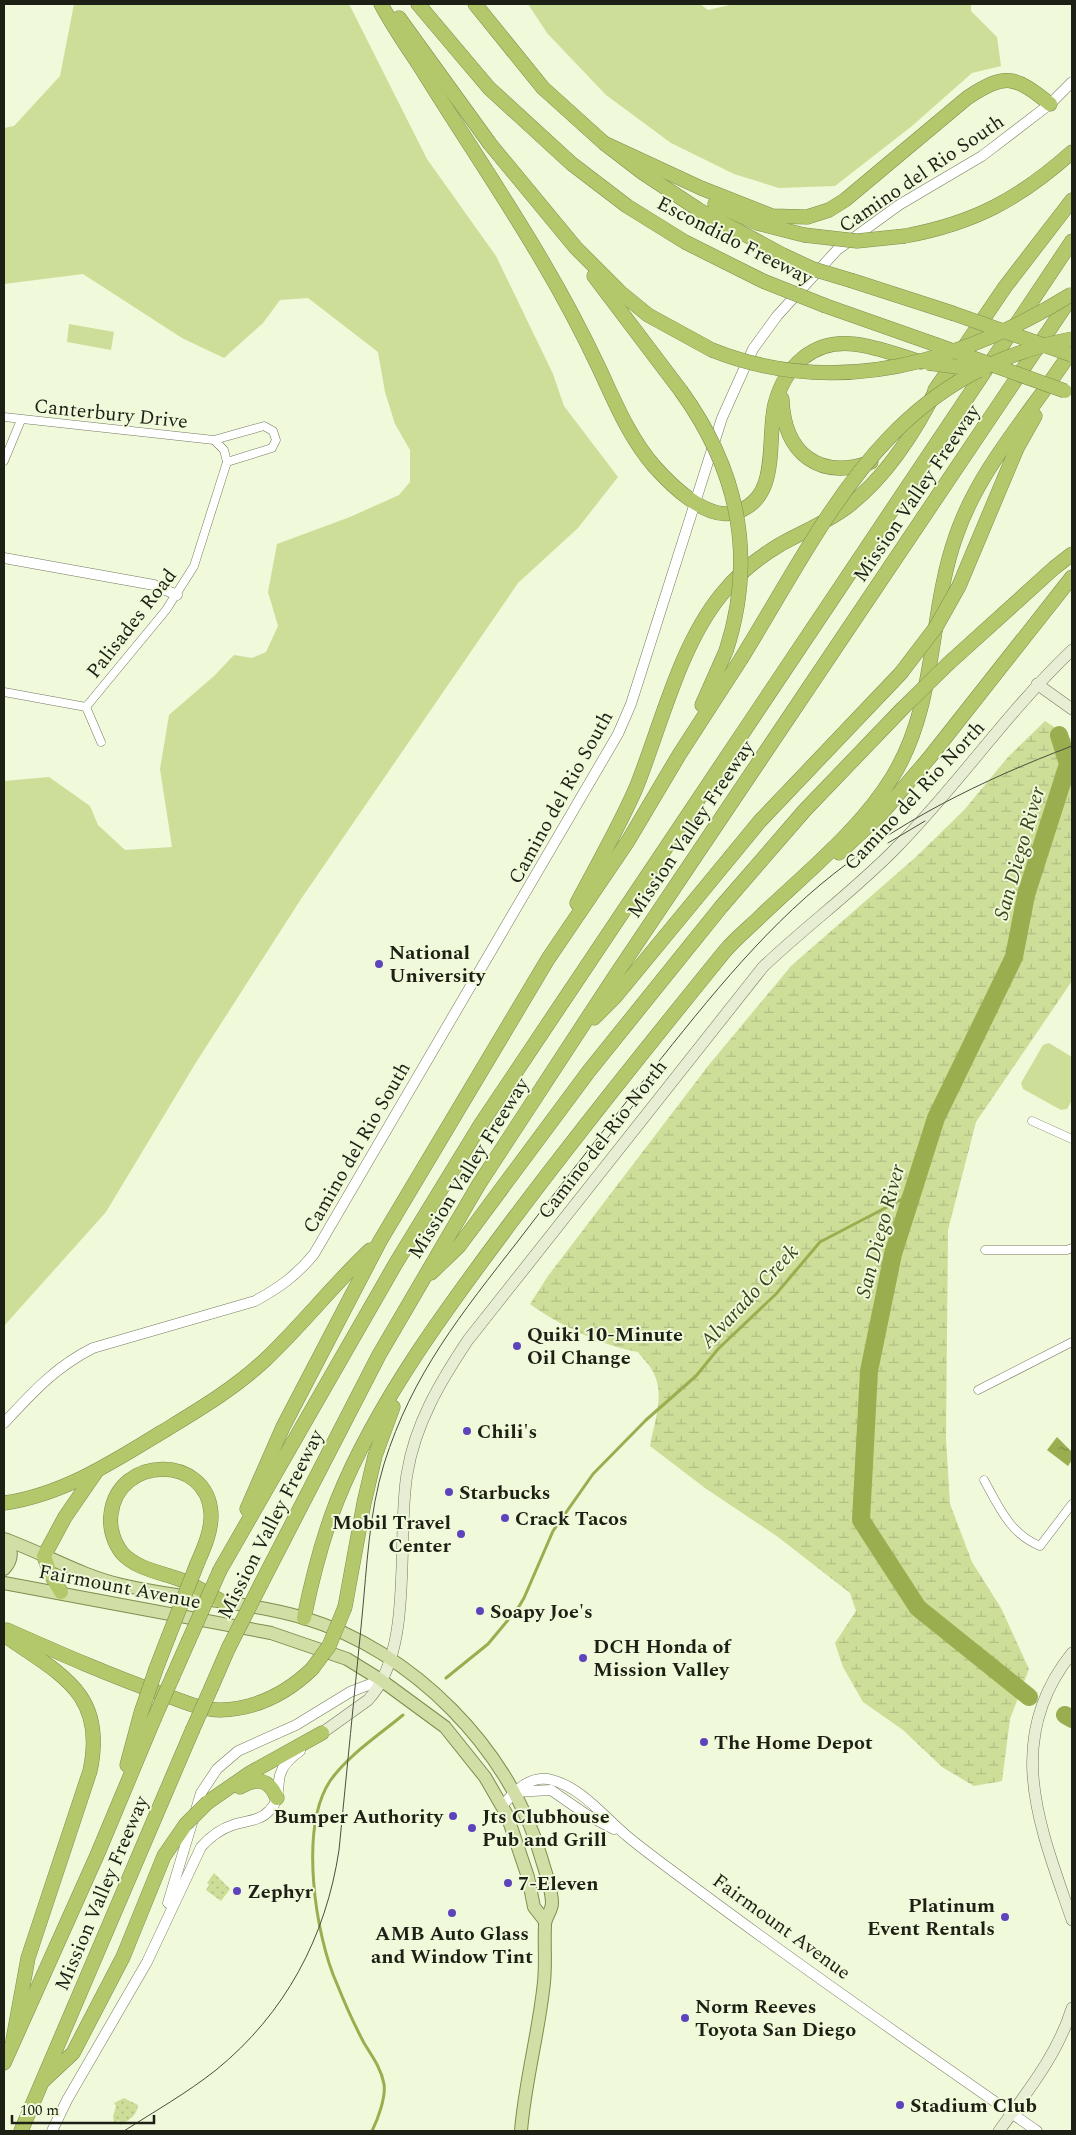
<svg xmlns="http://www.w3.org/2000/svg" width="1076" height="2135" font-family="Spectral,serif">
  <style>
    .green { fill: #cdde99 }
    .wetland { fill: url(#wetland-marsh) }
    .garden { fill: url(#garden-dots) }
    .water { fill: url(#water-ripples) }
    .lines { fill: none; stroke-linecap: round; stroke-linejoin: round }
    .stream { stroke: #9aae50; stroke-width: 3 }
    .river { stroke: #9aae50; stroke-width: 18 }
    .minor-casing { stroke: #72795e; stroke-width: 9 }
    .tertiary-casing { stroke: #72795e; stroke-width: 11 }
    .secondary-casing { stroke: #72795e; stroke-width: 12 }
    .primary-casing { stroke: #7e8d4d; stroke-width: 14 }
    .motorway-casing { stroke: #7e8d4d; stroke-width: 15 }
    .minor { stroke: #fff; stroke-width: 8 }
    .tertiary { stroke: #fff; stroke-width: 10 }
    .secondary { stroke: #e8eed3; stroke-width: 11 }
    .primary { stroke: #d1dea6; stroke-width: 12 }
    .motorway { stroke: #b3c86b; stroke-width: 14 }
    .tram { stroke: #4a4e3f; stroke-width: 1 }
    .motorway-bridge-casing { stroke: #7e8d4d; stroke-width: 15; stroke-linecap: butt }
    .motorway-bridge { stroke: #b3c86b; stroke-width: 14 }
    .poi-dot { fill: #5d44bc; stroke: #f0f9da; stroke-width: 2 }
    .labels { text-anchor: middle; stroke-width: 4; stroke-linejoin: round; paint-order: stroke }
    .street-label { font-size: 20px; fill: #1d2015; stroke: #f0f9da }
    .poi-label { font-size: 20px; font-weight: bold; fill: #1d2015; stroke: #f0f9da; text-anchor: start }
    .water-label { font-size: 21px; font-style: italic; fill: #3c441d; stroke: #f0f9da }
  </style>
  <defs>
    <pattern id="wetland-marsh" width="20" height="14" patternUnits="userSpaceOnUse" patternTransform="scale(1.25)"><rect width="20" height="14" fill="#cdde99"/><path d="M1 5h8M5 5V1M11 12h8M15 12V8" fill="none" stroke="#b0be83"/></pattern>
    <pattern id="garden-dots" width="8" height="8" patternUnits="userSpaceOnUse" patternTransform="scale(1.25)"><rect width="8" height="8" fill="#cdde99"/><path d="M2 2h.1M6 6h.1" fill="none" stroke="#b0be83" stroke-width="1.8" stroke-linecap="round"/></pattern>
    <pattern id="water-ripples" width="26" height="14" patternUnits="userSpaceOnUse" patternTransform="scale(1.25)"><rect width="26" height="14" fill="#9aae50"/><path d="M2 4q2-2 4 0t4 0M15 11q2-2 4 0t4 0" fill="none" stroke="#7d8d41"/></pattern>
  </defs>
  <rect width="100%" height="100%" fill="#f0f9da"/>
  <g class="green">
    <path d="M74,4H349L427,159L496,256L553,374L564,406L618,477L578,528L518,583L301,899L195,1064L106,1212L4,1326V781L49,777L90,806L98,825L125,850L172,847L160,769L169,715L214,676L234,655L252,658L266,652L278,626L268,592L277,544L350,517L399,495L410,482V450L395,424L385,392L378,352L308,298L280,300L263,323L224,358L182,338L83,274L4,284V128L14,126L60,76Z"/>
    <path d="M528,4H700L708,10L734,4H971V11L997,37L1001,66L972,73L912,126L835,186L779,188L734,174L671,143L606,95L547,33Z"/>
    <path d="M69,324L114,332L111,350L67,342Z"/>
    <path d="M1049,1043L1072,1057V1100L1067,1109L1061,1110L1023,1089L1021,1083L1043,1045Z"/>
  </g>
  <path class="wetland" d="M1045,721L1072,739V981L976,1122L948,1230L946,1439L950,1504L972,1562L1001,1608L1029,1669L1010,1719L1002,1781L974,1786L942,1767L903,1730L863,1702L843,1667L835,1643L856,1611L850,1593L778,1537L705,1488L650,1446C654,1423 666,1393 652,1370C649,1364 642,1358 638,1352C604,1346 558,1325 530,1304L548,1276L708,1066L791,966L917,856L965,809L1008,757Z"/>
  <g class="garden">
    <path d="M214,1873L230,1889L221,1901L206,1890L209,1885L207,1883Z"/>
    <path d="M124,2098L138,2105C137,2116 129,2120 120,2125L119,2120L114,2123L113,2116L116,2106L114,2103Z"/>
  </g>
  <path class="water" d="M1057,1437L1072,1452V1460L1068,1466L1047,1450Z"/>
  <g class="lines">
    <g class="stream">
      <path d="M446,1678L488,1644L518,1608L524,1598L553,1531L593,1474L646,1420L696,1376L718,1349L776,1294L820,1242L912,1194"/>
      <path d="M372,2131C378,2119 386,2097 384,2084C381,2068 372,2056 364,2043C354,2024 345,2004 337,1984C315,1935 299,1828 330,1781C348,1755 379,1735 403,1715"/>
    </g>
    <g class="river">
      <path d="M1029,1697L918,1608L861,1520L869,1371L893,1254L936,1118L1014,957L1026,895L1068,764L1059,735"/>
      <path d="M1065,1715L1072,1719"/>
    </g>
    <defs>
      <g id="minor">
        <path d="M4,417L214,440L264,426L273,431L276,440L272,448L227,462"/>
        <path d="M4,461L21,420"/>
        <path d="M4,692L86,707"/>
        <path d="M86,707L166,610L194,566L227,462L224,450L214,440"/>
        <path d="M86,707L101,742"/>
        <path d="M1032,1121L1072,1139"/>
        <path d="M985,1250H1067L1072,1248"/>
        <path d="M978,1390L1072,1342"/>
        <path d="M984,1480C999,1507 1010,1534 1040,1546L1072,1504"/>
      </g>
      <g id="tertiary">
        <path d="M4,558L154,585L177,595"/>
        <path d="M4,1423C32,1393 55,1367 93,1348L255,1301C279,1288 297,1275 314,1254L618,734L631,704L722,418L753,349L777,316L837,250L899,205L982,156L1050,104L1072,82"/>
        <path d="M514,1792L551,1790L587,1815L614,1829"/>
        <path d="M502,1806C514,1792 530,1774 552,1780C582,1788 604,1817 627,1836C651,1856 677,1874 702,1893C812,1975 925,2053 1037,2131"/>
        <path d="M168,1903L201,1793L217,1769L238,1751L296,1725L350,1692L381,1680"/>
        <path d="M52,2131L67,2100L147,1962L201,1847C210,1837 220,1829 233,1825C245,1821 260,1821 269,1811C280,1801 277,1788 280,1775C283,1764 291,1757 300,1751"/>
      </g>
      <g id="secondary">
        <path d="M1037,684L1072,709"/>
        <path d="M1072,1653C1002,1740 1040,1827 1072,1920"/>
        <path d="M322,1733L368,1700C415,1650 396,1539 407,1474C415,1424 440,1382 468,1340L763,967C806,926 854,891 896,848C958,785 1008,711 1072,650"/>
        <path d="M999,2131C1027,2092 1058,2054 1072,2008"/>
      </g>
      <g id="primary">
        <path d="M4,1539C44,1553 81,1576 122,1585C182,1599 245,1601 304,1618C412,1650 510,1749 541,1857C545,1871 552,1889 552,1903C552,1911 545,1917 545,1925C544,1944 546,1963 544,1982C539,2032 525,2081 521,2131"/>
        <path d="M4,1569C13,1560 12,1551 7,1540"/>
        <path d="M4,1583L271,1633L347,1659L381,1680L445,1727L485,1777L507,1815L528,1877L534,1907L545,1921"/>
      </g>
      <g id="motorway">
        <path d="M381,4C394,29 411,52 426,76C465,139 507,200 544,264C564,298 582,332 599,368C615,402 629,437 654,466C670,484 705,519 732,513C782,502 766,440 775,404C785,366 813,340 853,344C876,346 900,356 921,362"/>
        <path d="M418,4L489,88L572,164L627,206L685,242L763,281"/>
        <path d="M475,4L543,88L604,143L643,173L699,210L783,255"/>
        <path d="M399,18L490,144L576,248L621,293L648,315L712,350"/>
        <path d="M604,143L701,188L772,216L807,217L829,210L845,200L967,98C1006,72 1015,76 1050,104"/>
        <path d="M715,204L757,223L804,235"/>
        <path d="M905,236C975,223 1019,199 1072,152"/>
        <path d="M594,276L681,391"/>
        <path d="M853,281L952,313"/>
        <path d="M826,306L934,344"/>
        <path d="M935,390L1005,287L1072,200"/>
        <path d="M782,399C784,453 819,481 871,462"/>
        <path d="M959,586L1017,448L1035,416"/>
        <path d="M949,663L1054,568L1072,554"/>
        <path d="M702,705L726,651"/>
        <path d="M839,853L882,813L930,757L1072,577"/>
        <path d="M577,903C597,865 619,827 636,788C661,726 679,647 721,595C737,575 759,557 781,544C803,532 827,522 847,507C888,476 917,429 939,384"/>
        <path d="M594,1018L615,997L760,821L901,673"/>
        <path d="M431,1273L459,1246L589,1071L721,907L805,810L902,709"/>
        <path d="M4,1503C62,1495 113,1462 162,1432C198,1410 234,1389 265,1360C302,1325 333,1285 370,1250"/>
        <path d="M247,1509L283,1427L380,1241L548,959L628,841L679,755L741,659"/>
        <path d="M197,1564C204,1548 212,1530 211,1513C207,1454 118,1455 111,1514C109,1528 114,1543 122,1553C137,1570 165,1573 184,1581C197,1587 209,1594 221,1601"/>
        <path d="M220,1570L396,1263L481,1124L1072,241"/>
        <path d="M262,1582L379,1355L479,1184L615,976L1072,296"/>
        <path d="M61,1592L50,1573L44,1556L65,1517L96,1472"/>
        <path d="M345,1607L364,1503L375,1456L393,1407"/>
        <path d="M304,1618C312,1579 322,1539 337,1501C378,1399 452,1301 518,1213C585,1124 655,1037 725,951C736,938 751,926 763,914C807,872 862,828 893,776C938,702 928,615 956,536C980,466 1033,411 1072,350"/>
        <path d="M7,1630C59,1653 111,1676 165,1695C183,1701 201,1710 220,1710C256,1709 287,1693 312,1669"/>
        <path d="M4,1635C59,1674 107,1692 90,1771L28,1958L13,2040"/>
        <path d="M156,1669L168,1638"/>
        <path d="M173,1676L188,1642"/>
        <path d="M212,1686L228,1649"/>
        <path d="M127,1765L141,1713"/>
        <path d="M240,1787C257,1777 269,1779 277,1798"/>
        <path d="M208,1802L250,1773L322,1733"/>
        <path d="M4,2063L98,1853L154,1719"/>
        <path d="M43,2081L73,2053L123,1957L164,1856L186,1824"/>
        <path d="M21,2131L192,1731"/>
      </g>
    </defs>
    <use href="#minor" class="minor-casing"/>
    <use href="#tertiary" class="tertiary-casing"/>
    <use href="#secondary" class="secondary-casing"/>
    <use href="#primary" class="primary-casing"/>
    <use href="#motorway" class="motorway-casing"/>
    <use href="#minor" class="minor"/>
    <use href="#tertiary" class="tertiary"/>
    <use href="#secondary" class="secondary"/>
    <use href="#primary" class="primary"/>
    <use href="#motorway" class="motorway"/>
    <g class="tram">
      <path d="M888,843L925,821"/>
      <path d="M545,1217L658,1074"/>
      <path d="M124,2131C155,2111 187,2093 216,2070C285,2014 326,1937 339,1850C347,1772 354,1695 362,1617C367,1566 369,1513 384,1464C412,1374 462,1313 518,1241C554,1194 590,1147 627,1101C688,1026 745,948 820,885C894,823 982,780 1072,746"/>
    </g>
    <defs>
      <g id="motorway-bridge">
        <path d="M804,235L857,241L905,236"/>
        <path d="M783,255L813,269L853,281"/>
        <path d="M763,281L826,306"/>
        <path d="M952,313L1072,355"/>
        <path d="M934,344L1065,391"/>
        <path d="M712,350C838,400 962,362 1072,294"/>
        <path d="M928,363L983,370"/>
        <path d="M681,391C738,470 757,556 726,651"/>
        <path d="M741,659C829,516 888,374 1072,339"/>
        <path d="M901,673L936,627L959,586"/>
        <path d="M902,709L949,663"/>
        <path d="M168,1638L197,1564"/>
        <path d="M188,1642L220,1570"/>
        <path d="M228,1649L262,1582"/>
        <path d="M312,1669L329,1646L345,1607"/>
        <path d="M141,1713L156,1669"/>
        <path d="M154,1719L173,1676"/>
        <path d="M192,1731L212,1686"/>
        <path d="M186,1824L208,1802"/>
      </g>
    </defs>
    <use href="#motorway-bridge" class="motorway-bridge-casing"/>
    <use href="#motorway-bridge" class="motorway-bridge"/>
  </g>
  <g class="poi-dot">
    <circle cx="379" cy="964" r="5"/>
    <circle cx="517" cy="1346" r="5"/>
    <circle cx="467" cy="1431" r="5"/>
    <circle cx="449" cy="1492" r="5"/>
    <circle cx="505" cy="1518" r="5"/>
    <circle cx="461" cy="1534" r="5"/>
    <circle cx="480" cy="1611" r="5"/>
    <circle cx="583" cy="1658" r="5"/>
    <circle cx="704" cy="1742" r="5"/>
    <circle cx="453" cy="1816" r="5"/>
    <circle cx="472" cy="1828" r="5"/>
    <circle cx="508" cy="1883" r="5"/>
    <circle cx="237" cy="1891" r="5"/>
    <circle cx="452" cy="1913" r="5"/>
    <circle cx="1005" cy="1917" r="5"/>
    <circle cx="685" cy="2018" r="5"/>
    <circle cx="900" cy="2105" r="5"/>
  </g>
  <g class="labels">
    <g class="street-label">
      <text transform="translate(921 173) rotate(-34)" y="7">Camino del Rio South</text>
      <text transform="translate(735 240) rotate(27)" y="7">Escondido Freeway</text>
      <text transform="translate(111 413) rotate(6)" y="7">Canterbury Drive</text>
      <text transform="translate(916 493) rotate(-56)" y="7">Mission Valley Freeway</text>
      <text transform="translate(131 623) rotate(-52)" y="7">Palisades Road</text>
      <text transform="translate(914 795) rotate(-47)" y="7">Camino del Rio North</text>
      <text transform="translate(560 797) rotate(-61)" y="7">Camino del Rio South</text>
      <text transform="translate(690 829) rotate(-56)" y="7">Mission Valley Freeway</text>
      <text transform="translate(602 1139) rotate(-52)" y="7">Camino del Rio North</text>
      <text transform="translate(356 1147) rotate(-60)" y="7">Camino del Rio South</text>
      <text transform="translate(468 1168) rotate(-58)" y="7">Mission Valley Freeway</text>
      <text transform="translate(270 1524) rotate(-63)" y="7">Mission Valley Freeway</text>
      <text transform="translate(120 1586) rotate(11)" y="7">Fairmount Avenue</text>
      <text transform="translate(101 1893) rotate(-67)" y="7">Mission Valley Freeway</text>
      <text transform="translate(782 1926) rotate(36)" y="7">Fairmount Avenue</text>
    </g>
    <g class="poi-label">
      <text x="389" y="959">National<tspan x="389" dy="23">University</tspan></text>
      <text x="527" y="1341">Quiki 10-Minute<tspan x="527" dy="23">Oil Change</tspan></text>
      <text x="477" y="1438">Chili's</text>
      <text x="459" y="1499">Starbucks</text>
      <text x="515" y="1525">Crack Tacos</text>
      <text x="451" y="1529" text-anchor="end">Mobil Travel<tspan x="451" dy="23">Center</tspan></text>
      <text x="490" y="1618">Soapy Joe's</text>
      <text x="593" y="1653">DCH Honda of<tspan x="593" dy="23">Mission Valley</tspan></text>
      <text x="714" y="1749">The Home Depot</text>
      <text x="443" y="1823" text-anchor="end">Bumper Authority</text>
      <text x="482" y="1823">Jts Clubhouse<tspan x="482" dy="23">Pub and Grill</tspan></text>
      <text x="518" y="1890">7-Eleven</text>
      <text x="247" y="1898">Zephyr</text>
      <text x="995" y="1912" text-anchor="end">Platinum<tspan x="995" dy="23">Event Rentals</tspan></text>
      <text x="452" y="1940" text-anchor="middle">AMB Auto Glass<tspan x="452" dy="23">and Window Tint</tspan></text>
      <text x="695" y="2013">Norm Reeves<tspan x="695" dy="23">Toyota San Diego</tspan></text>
      <text x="910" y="2112">Stadium Club</text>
    </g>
    <g class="water-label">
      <text transform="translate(1019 853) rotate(-74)" y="7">San Diego River</text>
      <text transform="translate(880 1231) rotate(-75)" y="7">San Diego River</text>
      <text transform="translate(749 1296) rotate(-47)" y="7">Alvarado Creek</text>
    </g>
  </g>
  <rect width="1076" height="2135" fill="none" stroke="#1d2015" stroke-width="10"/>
  <path d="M12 2115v8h142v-8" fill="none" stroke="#1d2015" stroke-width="2.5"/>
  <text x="20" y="2115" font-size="15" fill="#1d2015" stroke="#f0f9da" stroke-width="4" paint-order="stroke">100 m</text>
</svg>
